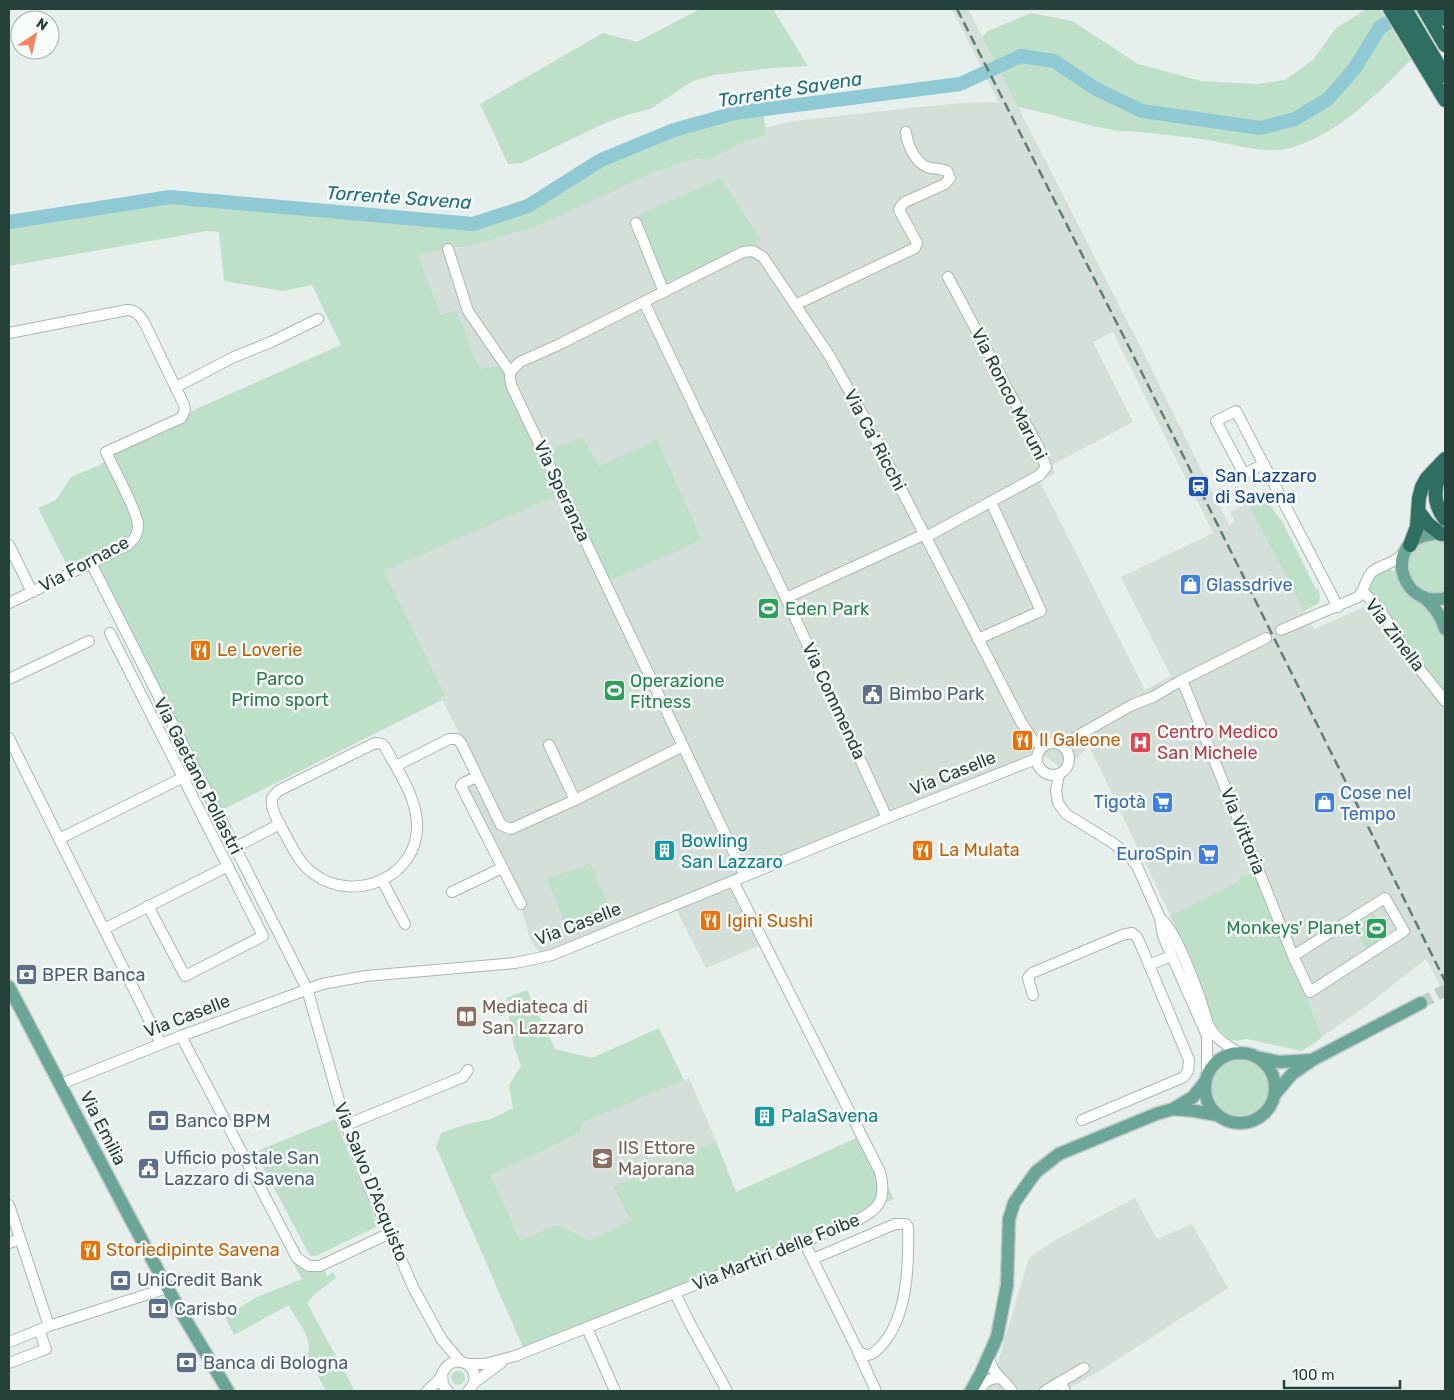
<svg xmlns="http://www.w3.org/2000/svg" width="1454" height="1400" font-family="Rubik,sans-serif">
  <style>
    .built { fill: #d4dfda; fill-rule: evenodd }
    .green { fill: #bfe0c8 }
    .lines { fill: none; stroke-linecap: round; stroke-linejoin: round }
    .river { stroke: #8ec9d4; stroke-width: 14 }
    .major-tunnel { stroke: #bfccc8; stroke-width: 12; stroke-dasharray: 12 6; stroke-linecap: butt }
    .minor-casing { stroke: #a8b8b2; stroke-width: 12 }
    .major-casing { stroke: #c2cac8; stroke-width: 15 }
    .highway-casing { stroke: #c2cac8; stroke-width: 16 }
    .minor { stroke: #fff; stroke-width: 10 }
    .major { stroke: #6aa596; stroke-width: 12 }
    .highway { stroke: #2f6f62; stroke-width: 14 }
    .rail { stroke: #5f7d75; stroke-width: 2.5; stroke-dasharray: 10 5; stroke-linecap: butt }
    .labels { text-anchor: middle; stroke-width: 5; stroke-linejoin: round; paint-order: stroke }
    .street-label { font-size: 18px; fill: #24423a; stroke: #f7fbf9 }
    .transit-label { font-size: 18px; fill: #164399; stroke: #f7fbf9; text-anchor: start }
    .shop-label { font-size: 18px; fill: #366cbe; stroke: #f7fbf9; text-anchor: start }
    .leisure-label { font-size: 18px; fill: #27864d; stroke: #f7fbf9; text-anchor: start }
    .food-label { font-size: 18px; fill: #c56008; stroke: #f7fbf9; text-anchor: start }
    .park-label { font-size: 18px; fill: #2d7a4b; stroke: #f7fbf9 }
    .service-label { font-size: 18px; fill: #4e5e75; stroke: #f7fbf9; text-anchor: start }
    .health-label { font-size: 18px; fill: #be3a42; stroke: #f7fbf9; text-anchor: start }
    .culture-label { font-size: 18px; fill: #0d838f; stroke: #f7fbf9; text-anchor: start }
    .education-label { font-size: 18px; fill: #785e54; stroke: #f7fbf9; text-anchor: start }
    .water-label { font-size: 19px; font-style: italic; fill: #1c6f80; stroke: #f7fbf9 }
  </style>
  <rect width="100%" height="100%" fill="#e6efeb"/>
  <g class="built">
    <path d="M952,9H968L1139,344L1229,525L1235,522L1230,512L1248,503L1314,629L1364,607L1379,615L1445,696V995L1426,959L1365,1007L1322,1037L1260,872L1170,915L1089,746L1065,771L1040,753L730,880L763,944L706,968L675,908L545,958L531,942L519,901L458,780L476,768L380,572L561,494L598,466L542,452L480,369L456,311L441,315L425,277L414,244L438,246L735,134L795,121L900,109L963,103L991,102L999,103ZM1113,332L1213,533L1121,577L1171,676L1145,690L1040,482L1055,473L1052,465L1133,422L1093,342Z"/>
    <path d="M689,1078L716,1141L613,1187L632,1221L590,1240L557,1225L520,1240L491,1175L580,1133L581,1123Z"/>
    <path d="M1135,1198L1157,1239L1192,1224L1228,1288L1098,1372L1064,1391H981L997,1365L1029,1258L1057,1239Z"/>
  </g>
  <g class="green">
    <path d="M700,9H773L808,66L772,68L714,75L693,81L650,109L627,115L603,124L522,163L508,164L480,104L603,33L637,42Z"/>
    <path d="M1367,9H1380L1411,60C1376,95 1339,134 1290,148C1267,155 1232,144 1208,140C1185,137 1163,134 1140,132C1131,131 1122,132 1114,130C1081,125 1051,113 1018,107L982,37L988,31L1031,13L1072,21L1138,64L1201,81L1257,84L1285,80L1313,60L1336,28Z"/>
    <path d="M763,110L766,135L742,143L709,160L696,158L655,172L537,226L467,247H452L418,255L441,315L456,310L480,369L500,365L542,452L583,437L599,466L657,440L702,540L605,583L561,494L384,571L445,695L441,697L442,700L216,813L90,559L69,569L38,508L56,500L71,477L100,465L112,454L198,408L341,345L312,285L283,291L224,281L219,232L207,231L9,266V222L170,197L473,224L528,206L601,160L674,130L735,113Z"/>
    <path d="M721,178L761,240L750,246L664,283L636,216Z"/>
    <path d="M1261,496C1270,501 1274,513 1282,521L1316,589L1318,588L1320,596L1319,603L1304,611L1248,503Z"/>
    <path d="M1430,540H1440L1445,542V591C1414,605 1388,556 1430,540Z"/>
    <path d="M1388,568L1398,574L1445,629V701L1365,587L1370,575Z"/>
    <path d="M590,863L610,908L566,926L547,879Z"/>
    <path d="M1260,872L1322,1037L1315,1043L1301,1051L1247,1039L1237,1041L1228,1039L1216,1026L1170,915L1238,882L1240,877Z"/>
    <path d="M1374,914L1389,936L1367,950L1352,928Z"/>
    <path d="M527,990L555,1049L592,1058L659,1028L684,1080L582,1123L580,1133L491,1175L520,1240L557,1225L590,1240L631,1221L613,1187L716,1141L736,1192L861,1136L894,1199L524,1350L436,1147L441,1133L467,1124L491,1119L513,1108L509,1085L521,1066L514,1047L506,998Z"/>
    <circle cx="1240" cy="1088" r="28"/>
    <path d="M335,1119L378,1226L316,1256H310L255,1152Z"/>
    <path d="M292,1261C304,1269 311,1272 324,1269L327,1276L333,1272L336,1278L316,1293L307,1303L355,1391H326L307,1356C315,1339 295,1319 289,1305L234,1335L225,1316L257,1297L302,1279Z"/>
    <circle cx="458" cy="1378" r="7"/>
  </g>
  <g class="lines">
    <path class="river" d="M9,222L170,197L473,224L528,206L601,160L674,130L735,113L960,84L1021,56L1054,61L1096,89L1142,111L1260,128L1295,119L1328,99L1355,68L1380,27L1413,9"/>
    <path class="major-tunnel" d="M1421,1003L1445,990"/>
    <defs>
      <g id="minor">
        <path d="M636,223L664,292"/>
        <path d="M448,249L468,311L510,372"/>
        <path d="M644,302L786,598L887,818"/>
        <path d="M795,305L915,248L917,243L899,210L901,206L905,202L945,184L950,178L947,171C940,168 933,169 927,167C915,162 907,144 906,132"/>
        <path d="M9,333L127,310C136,310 139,315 144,322L184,405L185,410L181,418L106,452C113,467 137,511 138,524C139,533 135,539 128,545L9,603"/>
        <path d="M176,387L234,357L271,342L318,319"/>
        <path d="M1264,464L1244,474L1216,421L1236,411L1338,607"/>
        <path d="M926,537L1040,475L1046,467L1039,448L948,277"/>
        <path d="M9,545L32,592"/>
        <path d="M91,563L307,989L346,1125L369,1187L414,1289L442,1340L461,1362"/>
        <path d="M1363,592L1378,607L1411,658L1445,701"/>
        <path d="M786,598L925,534"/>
        <path d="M1281,630L1358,597C1365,590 1365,579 1372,572C1380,565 1394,564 1404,553"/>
        <path d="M110,633L263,936L185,976L148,906"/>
        <path d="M978,639L1041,611L991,502"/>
        <path d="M9,679L89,641"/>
        <path d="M1182,680L1293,956L1310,992L1404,931L1385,898L1293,956"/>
        <path d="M9,738L161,1044"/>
        <circle cx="1053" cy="759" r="16"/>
        <path d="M375,743L382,744L385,747C398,771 416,796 417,824C419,877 354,904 314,874C300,864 293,849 285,834C280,824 270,810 272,798L278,791Z"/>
        <path d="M549,745L575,800"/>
        <path d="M1063,746L1079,735L1132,705L1153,697L1182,680L1266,638"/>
        <path d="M396,766L449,739H457L461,743L501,825L511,829L575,800L683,746"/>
        <path d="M1059,774L1056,791L1058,803L1066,814L1113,843L1128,855L1137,866L1160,918L1163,936L1207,1036V1073"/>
        <path d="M477,777L463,783L461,786L521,904"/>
        <path d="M59,839L188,775"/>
        <path d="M234,848L280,824"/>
        <path d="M745,876L512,387L510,378V372L520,362L558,345L743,252L753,251L763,257L829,355L864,417L1021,722L1033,740L1042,746"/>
        <path d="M382,880L405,924"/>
        <path d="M452,892L502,868"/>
        <path d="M1160,918C1176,931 1193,979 1201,1001C1205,1013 1207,1027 1216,1036C1222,1043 1230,1047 1238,1052"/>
        <path d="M104,929L228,866"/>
        <path d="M1149,965L1171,956"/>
        <path d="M1033,995L1028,978L1032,973L1122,935L1132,933L1137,937L1142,948L1189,1060L1188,1071L1184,1077L1082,1120"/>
        <path d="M181,1036L297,1258L309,1266H320L390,1233"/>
        <path d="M61,1084L181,1036L322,984L366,976L515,963L552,955L887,818L1036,759"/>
        <path d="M346,1125L463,1077L468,1070"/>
        <path d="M9,1205L49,1326"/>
        <path d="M804,1242L858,1351C866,1357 871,1356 878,1349C908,1321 909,1265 908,1227L906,1224H895L813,1259"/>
        <path d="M9,1243L20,1239"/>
        <path d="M675,1293L689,1322L727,1391"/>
        <path d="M587,1328L615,1391"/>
        <path d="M9,1342L49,1326L167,1288"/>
        <path d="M858,1352L876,1391"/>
        <path d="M989,1357C992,1375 1003,1377 1012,1391"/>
        <path d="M9,1363L46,1349L39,1330"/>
        <path d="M467,1364H485L515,1356L856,1221C880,1209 887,1199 880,1172L733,881"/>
        <path d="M1060,1382L1065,1391"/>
        <path d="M474,1383L501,1363"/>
        <path d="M427,1391L438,1381L442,1374"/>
        <path d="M448,1391L443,1385L442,1374C454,1346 489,1371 468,1391"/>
        <path d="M978,1391C985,1382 989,1378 1000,1378"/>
        <path d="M1045,1391L1084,1368"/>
      </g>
      <g id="major">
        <path d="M1445,536C1438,533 1430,534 1423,536C1383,551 1405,609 1445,598"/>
        <path d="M1424,597C1434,607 1441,615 1445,629"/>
        <path d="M9,987C62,1087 113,1188 167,1287C186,1322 208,1356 228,1391"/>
        <circle cx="1240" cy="1088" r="35"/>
        <path d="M1261,1058L1279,1062L1312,1060"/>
        <path d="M1275,1094L1292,1074L1312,1060L1421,1003"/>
        <path d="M1173,1109L1195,1111L1217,1115"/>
        <path d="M971,1391L981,1373L997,1337L1007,1285L1009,1219L1014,1203L1028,1183L1036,1172L1059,1154L1156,1114L1173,1109L1193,1097L1205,1082"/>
      </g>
      <g id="highway">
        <path d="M1390,9L1445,100"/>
        <path d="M1405,9L1445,76"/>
        <path d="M1424,9L1445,45"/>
        <path d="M1439,9L1445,19"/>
        <path d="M1445,464C1434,482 1431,502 1445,519"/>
        <path d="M1419,512L1428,524L1441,534"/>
        <path d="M1410,545L1417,527L1419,498L1422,487L1427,478L1445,459"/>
      </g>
    </defs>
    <use href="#minor" class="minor-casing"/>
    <use href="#major" class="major-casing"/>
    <use href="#highway" class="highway-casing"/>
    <use href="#minor" class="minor"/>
    <use href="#major" class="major"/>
    <use href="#highway" class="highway"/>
    <path class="rail" d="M957,9L1129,347L1445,981"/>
  </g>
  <defs>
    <symbol id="station-square" viewBox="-11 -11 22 22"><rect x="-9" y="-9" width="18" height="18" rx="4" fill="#1a4fb4" stroke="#f7fbf9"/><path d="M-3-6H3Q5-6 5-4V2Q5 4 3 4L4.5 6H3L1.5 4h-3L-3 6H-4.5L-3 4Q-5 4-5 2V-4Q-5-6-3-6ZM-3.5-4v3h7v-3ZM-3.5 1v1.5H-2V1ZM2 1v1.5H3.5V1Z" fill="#fff"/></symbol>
    <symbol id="shop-square" viewBox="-11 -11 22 22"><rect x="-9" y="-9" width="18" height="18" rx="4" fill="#3f7fe0" stroke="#f7fbf9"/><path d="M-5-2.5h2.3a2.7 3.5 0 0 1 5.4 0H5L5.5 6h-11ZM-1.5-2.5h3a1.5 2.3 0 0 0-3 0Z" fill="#fff"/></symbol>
    <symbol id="stadium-square" viewBox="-11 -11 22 22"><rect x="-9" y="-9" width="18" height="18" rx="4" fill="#2e9e5b" stroke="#f7fbf9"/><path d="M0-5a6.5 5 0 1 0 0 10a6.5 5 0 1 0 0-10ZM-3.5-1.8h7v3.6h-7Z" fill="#fff"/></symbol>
    <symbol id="restaurant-square" viewBox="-11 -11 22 22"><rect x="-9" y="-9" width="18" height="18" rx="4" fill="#e8710a" stroke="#f7fbf9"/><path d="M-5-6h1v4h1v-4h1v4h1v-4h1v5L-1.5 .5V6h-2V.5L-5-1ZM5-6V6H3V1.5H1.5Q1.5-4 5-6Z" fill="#fff"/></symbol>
    <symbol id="civic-square" viewBox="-11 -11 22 22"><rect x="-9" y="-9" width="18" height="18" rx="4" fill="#5c6f8a" stroke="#f7fbf9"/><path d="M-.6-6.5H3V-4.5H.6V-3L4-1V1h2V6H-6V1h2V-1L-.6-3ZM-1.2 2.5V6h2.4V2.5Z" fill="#fff"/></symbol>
    <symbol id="hospital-square" viewBox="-11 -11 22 22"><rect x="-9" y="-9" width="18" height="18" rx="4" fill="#e0444e" stroke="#f7fbf9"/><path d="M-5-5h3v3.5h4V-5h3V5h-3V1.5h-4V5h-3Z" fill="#fff"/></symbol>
    <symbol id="supermarket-square" viewBox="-11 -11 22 22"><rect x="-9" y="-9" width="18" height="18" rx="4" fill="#3f7fe0" stroke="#f7fbf9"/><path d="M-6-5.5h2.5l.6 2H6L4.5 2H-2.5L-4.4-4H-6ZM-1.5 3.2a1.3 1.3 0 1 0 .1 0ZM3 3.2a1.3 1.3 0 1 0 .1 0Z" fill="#fff"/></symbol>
    <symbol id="building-square" viewBox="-11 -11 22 22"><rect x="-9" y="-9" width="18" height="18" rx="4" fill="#0f9aa8" stroke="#f7fbf9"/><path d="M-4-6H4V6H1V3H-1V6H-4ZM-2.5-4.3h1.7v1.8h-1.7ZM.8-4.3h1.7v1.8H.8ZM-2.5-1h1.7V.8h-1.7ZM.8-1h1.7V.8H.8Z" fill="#fff"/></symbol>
    <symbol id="bank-square" viewBox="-11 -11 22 22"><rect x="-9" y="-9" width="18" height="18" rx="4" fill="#5c6f8a" stroke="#f7fbf9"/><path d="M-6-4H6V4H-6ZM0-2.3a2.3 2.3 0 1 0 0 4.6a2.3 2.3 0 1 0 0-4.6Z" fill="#fff"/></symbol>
    <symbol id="library-square" viewBox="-11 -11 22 22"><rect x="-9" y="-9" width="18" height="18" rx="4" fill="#8d6e63" stroke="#f7fbf9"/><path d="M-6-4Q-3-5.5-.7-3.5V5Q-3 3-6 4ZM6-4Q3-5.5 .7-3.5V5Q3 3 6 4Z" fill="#fff"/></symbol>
    <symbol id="school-square" viewBox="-11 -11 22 22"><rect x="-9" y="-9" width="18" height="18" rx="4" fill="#8d6e63" stroke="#f7fbf9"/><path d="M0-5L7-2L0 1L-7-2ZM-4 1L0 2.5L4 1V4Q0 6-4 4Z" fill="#fff"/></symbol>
  </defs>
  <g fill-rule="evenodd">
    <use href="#station-square" x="1186" y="474" width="25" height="25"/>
    <use href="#shop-square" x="1178" y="572" width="25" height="25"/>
    <use href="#stadium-square" x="756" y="596" width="25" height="25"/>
    <use href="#restaurant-square" x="188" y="638" width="25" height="25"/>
    <use href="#stadium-square" x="602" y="678" width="25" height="25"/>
    <use href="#civic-square" x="860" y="682" width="25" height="25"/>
    <use href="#restaurant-square" x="1010" y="728" width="25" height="25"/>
    <use href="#hospital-square" x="1128" y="730" width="25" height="25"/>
    <use href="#supermarket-square" x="1150" y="790" width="25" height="25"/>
    <use href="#shop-square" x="1312" y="790" width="25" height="25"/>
    <use href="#restaurant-square" x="910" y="838" width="25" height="25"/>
    <use href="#building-square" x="652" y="838" width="25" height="25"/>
    <use href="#supermarket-square" x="1196" y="842" width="25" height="25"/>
    <use href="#restaurant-square" x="698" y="908" width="25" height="25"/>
    <use href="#stadium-square" x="1364" y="916" width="25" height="25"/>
    <use href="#bank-square" x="14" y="962" width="25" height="25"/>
    <use href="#library-square" x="454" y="1004" width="25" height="25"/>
    <use href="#building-square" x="752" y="1104" width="25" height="25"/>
    <use href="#bank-square" x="146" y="1108" width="25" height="25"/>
    <use href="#school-square" x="590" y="1146" width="25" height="25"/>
    <use href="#civic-square" x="136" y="1156" width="25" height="25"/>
    <use href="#restaurant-square" x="78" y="1238" width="25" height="25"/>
    <use href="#bank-square" x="108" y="1268" width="25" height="25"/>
    <use href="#bank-square" x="146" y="1296" width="25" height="25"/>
    <use href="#bank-square" x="174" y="1350" width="25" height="25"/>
  </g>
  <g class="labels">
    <g class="street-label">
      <text transform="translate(1009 394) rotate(63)" y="6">Via Ronco Maruni</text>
      <text transform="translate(875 440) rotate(62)" y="6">Via Ca' Ricchi</text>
      <text transform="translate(562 491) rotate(65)" y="6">Via Speranza</text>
      <text transform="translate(84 564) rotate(-28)" y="6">Via Fornace</text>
      <text transform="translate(1395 635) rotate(53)" y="6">Via Zinella</text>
      <text transform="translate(834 701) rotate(65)" y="6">Via Commenda</text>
      <text transform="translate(953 773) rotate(-22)" y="6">Via Caselle</text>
      <text transform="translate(198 776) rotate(63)" y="6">Via Gaetano Pollastri</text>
      <text transform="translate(1243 831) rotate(68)" y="6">Via Vittoria</text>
      <text transform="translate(578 924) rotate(-21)" y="6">Via Caselle</text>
      <text transform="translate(187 1016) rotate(-21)" y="6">Via Caselle</text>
      <text transform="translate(103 1128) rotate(63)" y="6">Via Emilia</text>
      <text transform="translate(371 1182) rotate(68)" y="6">Via Salvo D'Acquisto</text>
      <text transform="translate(776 1252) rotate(-22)" y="6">Via Martiri delle Foibe</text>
    </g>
    <g class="transit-label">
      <text x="1215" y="482">San Lazzaro<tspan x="1215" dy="21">di Savena</tspan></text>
    </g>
    <g class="shop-label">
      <text x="1206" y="591">Glassdrive</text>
      <text x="1340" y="799">Cose nel<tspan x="1340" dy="21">Tempo</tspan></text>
      <text x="1146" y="808" text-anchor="end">Tigotà</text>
      <text x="1192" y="860" text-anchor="end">EuroSpin</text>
    </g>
    <g class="leisure-label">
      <text x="785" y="615">Eden Park</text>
      <text x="630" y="687">Operazione<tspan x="630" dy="21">Fitness</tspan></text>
      <text x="1361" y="934" text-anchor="end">Monkeys' Planet</text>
    </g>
    <g class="food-label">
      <text x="217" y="656">Le Loverie</text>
      <text x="1039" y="746">Il Galeone</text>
      <text x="939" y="856">La Mulata</text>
      <text x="727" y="927">Igini Sushi</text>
      <text x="106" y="1256">Storiedipinte Savena</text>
    </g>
    <g class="park-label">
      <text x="280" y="685">Parco<tspan x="280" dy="21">Primo sport</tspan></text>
    </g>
    <g class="service-label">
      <text x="889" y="700">Bimbo Park</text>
      <text x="42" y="981">BPER Banca</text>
      <text x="175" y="1127">Banco BPM</text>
      <text x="164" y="1164">Ufficio postale San<tspan x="164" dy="21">Lazzaro di Savena</tspan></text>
      <text x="137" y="1286">UniCredit Bank</text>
      <text x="174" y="1315">Carisbo</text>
      <text x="203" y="1369">Banca di Bologna</text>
    </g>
    <g class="health-label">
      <text x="1157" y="738">Centro Medico<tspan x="1157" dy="21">San Michele</tspan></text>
    </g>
    <g class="culture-label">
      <text x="681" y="847">Bowling<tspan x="681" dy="21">San Lazzaro</tspan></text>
      <text x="781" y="1122">PalaSavena</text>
    </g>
    <g class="education-label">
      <text x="482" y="1013">Mediateca di<tspan x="482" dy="21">San Lazzaro</tspan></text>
      <text x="618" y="1154">IIS Ettore<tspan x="618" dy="21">Majorana</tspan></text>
    </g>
    <g class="water-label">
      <text transform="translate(790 89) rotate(-9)" y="7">Torrente Savena</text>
      <text transform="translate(399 197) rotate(4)" y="7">Torrente Savena</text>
    </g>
  </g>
  <rect width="1454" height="1400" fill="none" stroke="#24423a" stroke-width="20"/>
  <g transform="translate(35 35) rotate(34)"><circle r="24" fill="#f7fbf9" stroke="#a3b1ad"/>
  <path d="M0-4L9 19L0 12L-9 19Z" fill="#f4845f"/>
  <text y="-8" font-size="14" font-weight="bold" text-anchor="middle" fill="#24423a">N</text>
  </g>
  <path d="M1284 1380v8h116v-8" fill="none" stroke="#24423a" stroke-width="2.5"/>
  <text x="1292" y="1380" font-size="15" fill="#24423a" stroke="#f7fbf9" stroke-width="4" paint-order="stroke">100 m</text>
</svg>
